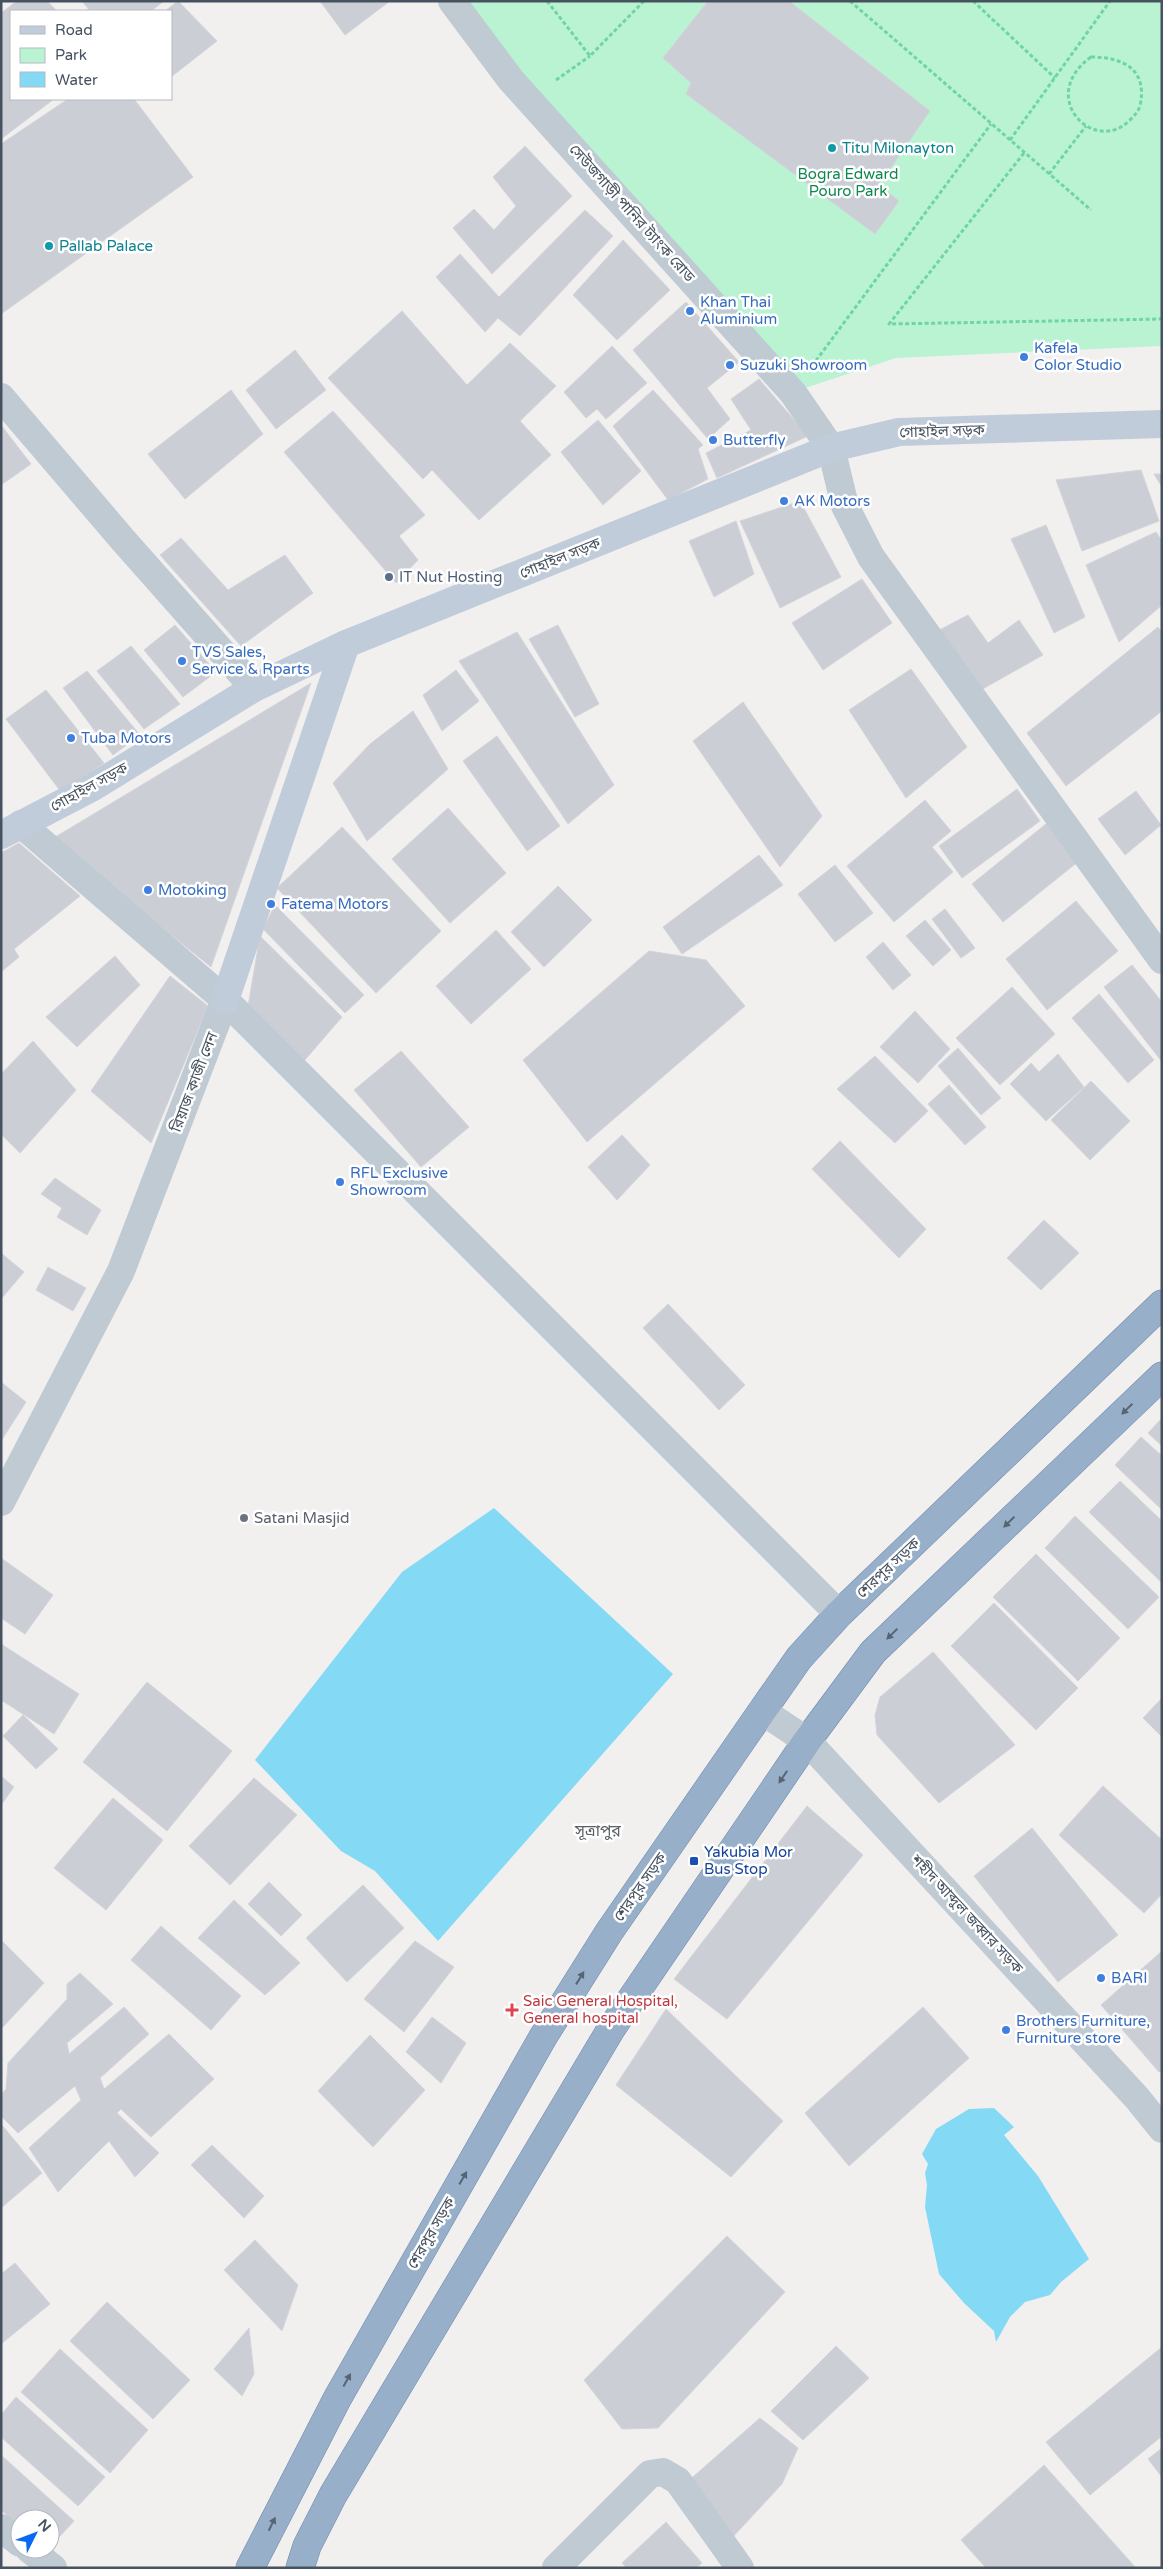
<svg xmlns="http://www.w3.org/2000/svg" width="1163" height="2569" font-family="'Varela Round','Noto Sans Bengali',sans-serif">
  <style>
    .green { fill: #baf3d2 }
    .water { fill: #84daf4 }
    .building { fill: #cbced5; stroke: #d3d5dc }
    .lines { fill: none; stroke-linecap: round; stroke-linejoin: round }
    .trunk-casing { stroke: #6e8baf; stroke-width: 29 }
    .path { stroke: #6fd5a5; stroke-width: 3; stroke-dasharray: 4 2.5; stroke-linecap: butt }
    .minor { stroke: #bfcad3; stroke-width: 28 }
    .tertiary { stroke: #bfcad3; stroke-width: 28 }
    .secondary { stroke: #c1ccda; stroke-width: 28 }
    .trunk { stroke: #98afca; stroke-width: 28 }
    .oneway { fill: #566574 }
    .culture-dot { fill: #0f9aa8; stroke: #fff; stroke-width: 2 }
    .shop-dot { fill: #3f7fe0; stroke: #fff; stroke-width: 2 }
    .service-dot { fill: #5c6f8a; stroke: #fff; stroke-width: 2 }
    .worship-dot { fill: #6b7280; stroke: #fff; stroke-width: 2 }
    .transit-dot { fill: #1a4fb4; stroke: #fff; stroke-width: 2 }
    .health-dot { fill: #e0444e; stroke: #fff; stroke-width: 2 }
    .labels { text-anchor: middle; stroke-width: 5; stroke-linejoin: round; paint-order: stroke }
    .culture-label { font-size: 15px; fill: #0d838f; stroke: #fff; text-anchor: start }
    .park-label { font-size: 15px; fill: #0f884f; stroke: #fff }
    .street-label { font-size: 15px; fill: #46525f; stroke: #fff }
    .shop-label { font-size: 15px; fill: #366cbe; stroke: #fff; text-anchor: start }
    .service-label { font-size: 15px; fill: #4e5e75; stroke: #fff; text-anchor: start }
    .worship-label { font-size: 15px; fill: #5b616d; stroke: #fff; text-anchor: start }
    .transit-label { font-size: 15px; fill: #164399; stroke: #fff; text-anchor: start }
    .health-label { font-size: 15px; fill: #be3a42; stroke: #fff; text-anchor: start }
    .neighbourhood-label { font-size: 16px; fill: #5b6065; stroke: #fff }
  </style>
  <rect width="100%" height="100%" fill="#f2efef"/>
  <path class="green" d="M456,1H1162V346L896,358L793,392Z"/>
  <g class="water">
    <path d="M494,1508L673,1674L438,1941L375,1871L341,1851L255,1760L402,1572Z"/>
    <path d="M994,2108L1014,2127L1004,2135L1038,2176L1089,2259L1061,2282L1050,2295L1025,2302L1010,2317L996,2342L994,2331L964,2303L939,2274L925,2207L927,2185L925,2173L928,2164L922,2154L936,2129L969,2109Z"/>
  </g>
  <g class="building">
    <path d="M17,1H47L57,11H11V99H54L1,139V13Z"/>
    <path d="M82,1H164L151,11H90Z"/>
    <path d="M178,1L217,41L171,77V11H165Z"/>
    <path d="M320,1H390L345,35Z"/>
    <path d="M708,1H789L930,111L879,185L899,201L875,234L686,94L691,83L663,58Z"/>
    <path d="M68,99H134L193,177L1,314V144Z"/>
    <path d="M525,146L572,196L492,274L453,228L474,209L494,230L516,206L493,177Z"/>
    <path d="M585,210L613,236L520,336L498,318L485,332L436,277L460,254L499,297Z"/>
    <path d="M623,240L670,290L617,340L573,295Z"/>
    <path d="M686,302L739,362L707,388L730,419L708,439L633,350Z"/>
    <path d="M402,311L467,385L510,343L556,386L520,421L551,455L479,520L432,470L423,479L328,378Z"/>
    <path d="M612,346L647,383L606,419L597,409L586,418L564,392Z"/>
    <path d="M295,350L326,390L276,429L246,390Z"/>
    <path d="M759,379L808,436L717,478L706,453L751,430L731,399Z"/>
    <path d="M231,390L263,434L185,499L148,454Z"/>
    <path d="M653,390L703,445L698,449L708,479L668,500L613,426Z"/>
    <path d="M333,411L425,515L399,536L418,560L396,583L284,452Z"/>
    <path d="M598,420L641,471L603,505L561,452Z"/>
    <path d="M1,425L31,464L1,485Z"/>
    <path d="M1141,470L1159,521L1082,551L1056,480Z"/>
    <path d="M1154,474H1162V487Z"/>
    <path d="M800,501L841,577L780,608L740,521Z"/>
    <path d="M736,521L754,574L714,597L689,541Z"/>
    <path d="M1046,525L1085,617L1054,633L1011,539Z"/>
    <path d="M1156,532L1162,541V605L1119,642L1086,565Z"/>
    <path d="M181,538L228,590L285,555L313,593L241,646L160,555Z"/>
    <path d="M862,579L892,623L823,670L792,623Z"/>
    <path d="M968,615L988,643L1019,620L1043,655L965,699L924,638Z"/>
    <path d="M175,625L216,672L183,697L144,650Z"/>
    <path d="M558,625L599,704L575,717L529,639Z"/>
    <path d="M1158,627L1162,632V711L1066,786L1027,733Z"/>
    <path d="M517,632L614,785L568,824L459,661Z"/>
    <path d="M131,646L180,704L144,729L97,671Z"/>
    <path d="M911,669L967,747L906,798L849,710Z"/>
    <path d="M456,670L479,701L442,731L423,695Z"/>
    <path d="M87,671L140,735L113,755L63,688Z"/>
    <path d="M311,683L211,967L52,839Z"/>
    <path d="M46,690L104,763L61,792L6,719Z"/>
    <path d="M743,702L822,816L780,867L693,741Z"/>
    <path d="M413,711L448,769L367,841L333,783L370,744Z"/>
    <path d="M497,736L560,826L527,851L463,761Z"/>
    <path d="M1017,789L1040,821L962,878L939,846Z"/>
    <path d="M1136,791L1161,825L1125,855L1098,819Z"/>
    <path d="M925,800L951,831L932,847L953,872L894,922L847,866Z"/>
    <path d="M448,808L506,873L450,923L392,859Z"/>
    <path d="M1047,823L1079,861L1003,922L972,884Z"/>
    <path d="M342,827L441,931L376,993L277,888Z"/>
    <path d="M19,843L80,896L14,949L19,957L1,972V853Z"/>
    <path d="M759,855L783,885L682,954L663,927Z"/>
    <path d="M835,865L873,913L835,942L798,894Z"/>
    <path d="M558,886L592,920L544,967L511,932Z"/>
    <path d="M1076,901L1118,951L1047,1010L1006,959Z"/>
    <path d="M275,905L364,995L345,1013L263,929Z"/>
    <path d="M945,909L975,948L961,958L932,919Z"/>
    <path d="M925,920L951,950L933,966L906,936Z"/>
    <path d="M496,930L531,969L471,1024L436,986Z"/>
    <path d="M260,936L342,1017L304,1061L248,1006Z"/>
    <path d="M883,942L911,975L893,990L866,957Z"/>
    <path d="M649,951L706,960L745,1006L587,1142L523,1060Z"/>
    <path d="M115,956L140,985L77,1047L46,1017Z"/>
    <path d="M1132,965L1162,1002V1062L1104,987Z"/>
    <path d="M170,976L208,1006L151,1143L91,1091Z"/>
    <path d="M1012,987L1055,1034L1000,1085L956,1038Z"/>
    <path d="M1099,994L1154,1060L1128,1083L1072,1018Z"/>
    <path d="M915,1011L950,1049L918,1083L880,1047Z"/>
    <path d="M33,1041L76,1090L20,1153L1,1134V1074Z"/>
    <path d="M958,1048L1001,1098L981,1115L938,1066Z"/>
    <path d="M401,1051L469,1127L421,1167L354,1090Z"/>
    <path d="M1058,1054L1084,1087L1046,1121L1010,1084L1031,1063L1039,1072Z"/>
    <path d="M875,1056L928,1111L895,1143L837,1089Z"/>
    <path d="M1091,1081L1130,1121L1090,1160L1051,1120Z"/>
    <path d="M949,1085L986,1127L965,1145L928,1104Z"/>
    <path d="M622,1135L650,1165L617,1200L588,1167Z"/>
    <path d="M840,1141L926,1229L899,1258L812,1169Z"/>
    <path d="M55,1178L101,1210L87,1235L57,1217L62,1208L41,1194Z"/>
    <path d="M1044,1220L1079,1253L1041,1290L1007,1258Z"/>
    <path d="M1,1253L24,1272L1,1299Z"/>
    <path d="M48,1267L86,1288L73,1311L36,1290Z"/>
    <path d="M668,1304L745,1385L719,1410L643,1328Z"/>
    <path d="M1,1382L26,1402L1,1441Z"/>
    <path d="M1162,1418V1446L1148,1433Z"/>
    <path d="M1141,1437L1162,1456V1510L1115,1465Z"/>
    <path d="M1120,1481L1162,1521V1583L1089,1512Z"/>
    <path d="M1075,1516L1159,1597L1128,1629L1045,1548Z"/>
    <path d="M1036,1554L1120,1638L1078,1681L993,1597Z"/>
    <path d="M1,1558L53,1595L25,1634L1,1618Z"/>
    <path d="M994,1603L1078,1688L1036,1730L951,1646Z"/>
    <path d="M1,1644L79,1694L54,1734L1,1700Z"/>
    <path d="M933,1652L1015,1745L939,1803L877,1735L875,1715L880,1697Z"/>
    <path d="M147,1682L232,1751L167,1831L83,1762Z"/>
    <path d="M1162,1698V1737L1143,1718Z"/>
    <path d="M23,1715L58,1749L36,1769L3,1736Z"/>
    <path d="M1,1776L14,1787L1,1805Z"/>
    <path d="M254,1778L297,1815L230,1885L189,1846Z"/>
    <path d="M1103,1786L1162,1840V1894L1144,1913L1059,1835Z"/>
    <path d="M113,1798L163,1840L106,1910L54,1868Z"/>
    <path d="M807,1806L863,1855L727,2019L674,1979Z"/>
    <path d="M1032,1828L1118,1935L1058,1982L974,1876Z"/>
    <path d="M269,1882L302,1915L281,1936L248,1904Z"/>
    <path d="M363,1885L404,1928L347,1982L306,1938Z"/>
    <path d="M234,1900L300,1963L265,1995L198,1938Z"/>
    <path d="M161,1926L241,1996L211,2030L131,1960Z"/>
    <path d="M1,1940L44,1983L1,2029Z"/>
    <path d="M415,1941L454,1967L404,2032L364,1999Z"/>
    <path d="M1162,1951V2070L1159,2072L1101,2005Z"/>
    <path d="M80,1973L113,2004L67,2043L69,2054L124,2007L149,2034L100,2078L104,2089L169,2034L214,2079L151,2137L121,2109L117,2113L159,2153L135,2177L109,2141L58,2192L29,2148L81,2100L75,2086L18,2133L1,2116V2095L6,2089L8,2063L67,1999V1984Z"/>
    <path d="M923,2007L969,2058L849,2166L805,2113Z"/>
    <path d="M666,2009L783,2121L731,2177L616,2085Z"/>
    <path d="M432,2017L466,2043L441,2083L406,2052Z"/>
    <path d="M370,2035L425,2090L373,2147L318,2091Z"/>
    <path d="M1,2124L42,2173L1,2208Z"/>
    <path d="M212,2145L264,2196L244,2218L191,2165Z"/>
    <path d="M727,2236L785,2292L658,2428L622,2429L584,2380Z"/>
    <path d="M255,2240L298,2285L282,2331L224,2270Z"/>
    <path d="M15,2263L50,2304L1,2344V2274Z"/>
    <path d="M107,2302L190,2380L153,2419L70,2341Z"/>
    <path d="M249,2328L254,2374L242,2396L214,2369Z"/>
    <path d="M836,2346L869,2378L803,2440L771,2411Z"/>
    <path d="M1162,2347V2436L1090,2495L1046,2442Z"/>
    <path d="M60,2349L148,2430L110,2473L21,2392Z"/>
    <path d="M16,2397L105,2477L78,2506L1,2437V2415Z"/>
    <path d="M760,2418L798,2448L782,2484L730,2540L686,2483Z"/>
    <path d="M1162,2448V2477L1148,2459Z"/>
    <path d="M1,2455L74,2521L50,2547V2519H20V2527L1,2510Z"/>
    <path d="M1044,2465L1136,2568H986L961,2540Z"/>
    <path d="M666,2522L702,2563L696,2568H627L622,2563Z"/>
  </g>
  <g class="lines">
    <defs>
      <g id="trunk">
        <path d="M250,2568L337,2399L543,2037L609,1932L762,1711L799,1658L839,1614L1162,1304"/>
        <path d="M300,2568L307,2546L333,2495L611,2029L807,1741L873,1652L1162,1376"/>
      </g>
    </defs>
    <use href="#trunk" class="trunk-casing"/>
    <g class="path">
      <path d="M547,1L590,56L644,1"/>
      <path d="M850,1L1091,210"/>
      <path d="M973,1L1055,78"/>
      <path d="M1091,57C1123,57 1148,69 1140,106C1138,112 1134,116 1129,121C1094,155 1036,97 1091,57Z"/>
      <path d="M556,80L590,56"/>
      <path d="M1010,140L1110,1"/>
      <path d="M1024,153L889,324L1162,319"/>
      <path d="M1049,174L1086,126"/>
      <path d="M812,366L991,124"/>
    </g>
    <g class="minor">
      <path d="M1,397L123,540L254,688"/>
      <path d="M831,448L845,506L871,557L1162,960"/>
      <path d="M1,2528L20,2543"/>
      <path d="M29,2549L53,2568"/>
      <path d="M556,2568L650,2474L663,2472L678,2481L740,2568"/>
    </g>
    <g class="tertiary">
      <path d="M452,1L511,80L793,393L831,448"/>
      <path d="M21,824L225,1000L839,1614"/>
      <path d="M1,1502L121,1271L225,1000"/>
      <path d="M762,1711L807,1741L1137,2098L1162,2129"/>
    </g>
    <g class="secondary">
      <path d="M1,835L93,787L254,688L346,644L831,448L899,432L1162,424"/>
      <path d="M225,1000L346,644"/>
    </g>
    <use href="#trunk" class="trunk"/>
  </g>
  <defs><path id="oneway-solid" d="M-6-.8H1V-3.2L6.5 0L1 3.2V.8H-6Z" transform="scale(1.25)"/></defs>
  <g class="oneway">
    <use href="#oneway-solid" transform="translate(1127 1409) rotate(136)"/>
    <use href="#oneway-solid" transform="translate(1009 1522) rotate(136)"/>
    <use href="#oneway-solid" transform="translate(892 1634) rotate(136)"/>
    <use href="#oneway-solid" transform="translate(783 1777) rotate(124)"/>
    <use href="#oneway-solid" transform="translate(580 1978) rotate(-58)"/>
    <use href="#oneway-solid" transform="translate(463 2178) rotate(-60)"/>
    <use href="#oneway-solid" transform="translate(347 2380) rotate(-61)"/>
    <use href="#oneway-solid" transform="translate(272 2524) rotate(-64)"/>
  </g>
  <g class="culture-dot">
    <circle cx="832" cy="148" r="5"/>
    <circle cx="49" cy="246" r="5"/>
  </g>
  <g class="shop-dot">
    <circle cx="690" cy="311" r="5"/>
    <circle cx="1024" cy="357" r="5"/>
    <circle cx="730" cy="365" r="5"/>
    <circle cx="713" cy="440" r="5"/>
    <circle cx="784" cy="501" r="5"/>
    <circle cx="182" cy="661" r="5"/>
    <circle cx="71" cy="738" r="5"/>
    <circle cx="148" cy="890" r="5"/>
    <circle cx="271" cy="904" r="5"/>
    <circle cx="340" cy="1182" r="5"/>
    <circle cx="1101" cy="1978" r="5"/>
    <circle cx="1006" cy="2030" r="5"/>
  </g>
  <circle class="service-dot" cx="389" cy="577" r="5"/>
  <circle class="worship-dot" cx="244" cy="1518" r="5"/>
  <rect class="transit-dot" x="689" y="1856" width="10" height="10" rx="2.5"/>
  <path class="health-dot" d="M509.5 2002.5h5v5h5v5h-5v5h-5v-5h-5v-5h5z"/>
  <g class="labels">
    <g class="culture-label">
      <text x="842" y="153">Titu Milonayton</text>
      <text x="59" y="251">Pallab Palace</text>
    </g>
    <g class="park-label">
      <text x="848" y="179">Bogra Edward<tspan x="848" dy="17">Pouro Park</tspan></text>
    </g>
    <g class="street-label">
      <text transform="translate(632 213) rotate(48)" y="5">সেউজগাড়ী পানির ট্যাংক রোড</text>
      <text transform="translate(942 431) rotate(-2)" y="5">গোহাইল সড়ক</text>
      <text transform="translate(560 558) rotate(-22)" y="5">গোহাইল সড়ক</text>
      <text transform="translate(89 787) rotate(-29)" y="5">গোহাইল সড়ক</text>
      <text transform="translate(194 1082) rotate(-69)" y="5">রিয়াজ কাজী লেন</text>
      <text transform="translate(888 1568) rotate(-43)" y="5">শেরপুর সড়ক</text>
      <text transform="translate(640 1887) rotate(-55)" y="5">শেরপুর সড়ক</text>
      <text transform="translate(967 1914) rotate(47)" y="5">শহীদ আব্দুল জব্বার সড়ক</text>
      <text transform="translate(431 2233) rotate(-60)" y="5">শেরপুর সড়ক</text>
    </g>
    <g class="shop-label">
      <text x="700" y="307">Khan Thai<tspan x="700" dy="17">Aluminium</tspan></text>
      <text x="1034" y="353">Kafela<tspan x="1034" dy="17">Color Studio</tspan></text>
      <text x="740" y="370">Suzuki Showroom</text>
      <text x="723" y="445">Butterfly</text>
      <text x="794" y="506">AK Motors</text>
      <text x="192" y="657">TVS Sales,<tspan x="192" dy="17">Service &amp; Rparts</tspan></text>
      <text x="81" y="743">Tuba Motors</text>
      <text x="158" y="895">Motoking</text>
      <text x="281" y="909">Fatema Motors</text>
      <text x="350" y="1178">RFL Exclusive<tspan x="350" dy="17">Showroom</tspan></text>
      <text x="1111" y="1983">BARI</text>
      <text x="1016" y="2026">Brothers Furniture,<tspan x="1016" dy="17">Furniture store</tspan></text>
    </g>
    <g class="service-label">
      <text x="399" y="582">IT Nut Hosting</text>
    </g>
    <g class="worship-label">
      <text x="254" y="1523">Satani Masjid</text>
    </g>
    <g class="transit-label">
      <text x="704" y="1857">Yakubia Mor<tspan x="704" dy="17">Bus Stop</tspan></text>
    </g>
    <g class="health-label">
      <text x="523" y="2006">Saic General Hospital,<tspan x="523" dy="17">General hospital</tspan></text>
    </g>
    <g class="neighbourhood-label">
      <text x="598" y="1836">সূত্রাপুর</text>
    </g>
  </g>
  <rect width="1163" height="2569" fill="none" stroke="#46525f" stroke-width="5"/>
  <rect x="10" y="10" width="162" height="90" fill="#ffffff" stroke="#b5babf"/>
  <rect x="20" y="26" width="25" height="8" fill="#c1ccda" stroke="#b5babf"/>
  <text x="55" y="35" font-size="15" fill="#46525f">Road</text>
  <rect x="20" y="48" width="25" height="15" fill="#baf3d2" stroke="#b5babf"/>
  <text x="55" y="60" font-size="15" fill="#46525f">Park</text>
  <rect x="20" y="72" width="25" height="15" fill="#84daf4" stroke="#b5babf"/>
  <text x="55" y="85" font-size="15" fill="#46525f">Water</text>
  <g transform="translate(35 2534) rotate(48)"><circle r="24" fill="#ffffff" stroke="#b5babf"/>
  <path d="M0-4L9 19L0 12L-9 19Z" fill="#0969f3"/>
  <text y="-8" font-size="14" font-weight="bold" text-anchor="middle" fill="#46525f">N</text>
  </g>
</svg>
